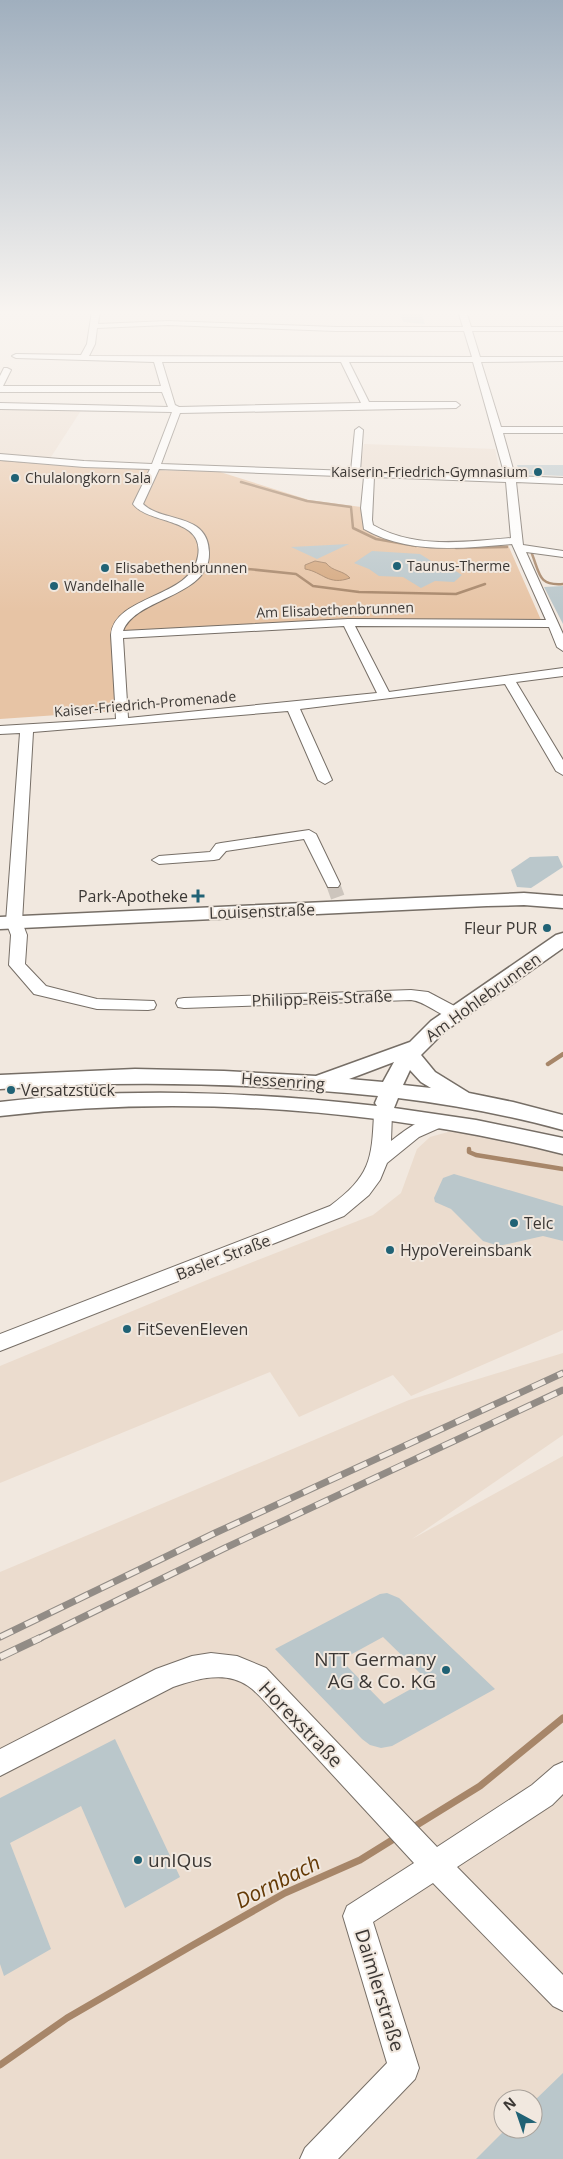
<svg xmlns="http://www.w3.org/2000/svg" width="563" height="2159" font-family="'Open Sans',sans-serif">
  <style>
    .built { fill: #ebdcce; fill-rule: evenodd }
    .green { fill: #e7c4a5 }
    .water { fill: #d5a87f; stroke: #a78669 }
    .lines { fill: none; stroke-linecap: round; stroke-linejoin: round }
    .stream-far3 { stroke: #a78669; stroke-width: 2 }
    .stream-far2 { stroke: #a78669; stroke-width: 2.5 }
    .stream-far1 { stroke: #a78669; stroke-width: 4.5 }
    .stream { stroke: #a78669; stroke-width: 7 }
    .building { fill: #bac7cb; fill-rule: evenodd }
    .minor-tunnel { stroke: #cdc5bd; stroke-width: 14; stroke-dasharray: 14 7; stroke-linecap: butt }
    .minor-casing { stroke: #766e66; stroke-width: 2 }
    .tertiary-casing { stroke: #766e66; stroke-width: 3 }
    .minor { fill: #fff; fill-rule: evenodd }
    .tertiary { fill: #fff; fill-rule: evenodd }
    .rail-far1-casing { stroke: #928c86; stroke-width: 7 }
    .rail-casing { stroke: #928c86; stroke-width: 8 }
    .rail-far1 { stroke: #f1e8df; stroke-width: 5; stroke-dasharray: 14; stroke-linecap: butt }
    .rail { stroke: #f1e8df; stroke-width: 6; stroke-dasharray: 18; stroke-linecap: butt }
    .poi-dot { fill: #206275; stroke: #f1e8df; stroke-width: 2 }
    .labels { text-anchor: middle; stroke-width: 4; stroke-linejoin: round; paint-order: stroke }
    .far-poi-label { font-size: 14px; fill: #3c3835; stroke: #f1e8df; text-anchor: start }
    .far-street-label { font-size: 14px; fill: #3c3835; stroke: #f1e8df }
    .poi-label { font-size: 16px; fill: #3c3835; stroke: #f1e8df; text-anchor: start }
    .street-label { font-size: 16px; fill: #3c3835; stroke: #f1e8df }
    .near-poi-label { font-size: 19px; fill: #3c3835; stroke: #f1e8df; text-anchor: end }
    .near-street-label { font-size: 19px; fill: #3c3835; stroke: #f1e8df }
    .near-water-label { font-size: 21px; font-style: italic; fill: #643905; stroke: #f1e8df }
  </style>
  <rect width="100%" height="100%" fill="#f1e8df"/>
  <g class="built">
    <path d="M0,407L82,409L49,460L0,455Z"/>
    <path d="M364,444L495,449L501,478L359,474Z"/>
    <path d="M477,1131L563,1154V1330L411,1396L393,1375L299,1417L270,1372L0,1483V1366L212,1278L373,1215L401,1193L417,1149L430,1137L448,1132Z"/>
    <path d="M563,1353V1435L412,1539L563,1456V2159H0V1572L409,1400ZM503,2099H533V2129H503Z"/>
  </g>
  <path class="green" d="M0,460L150,470L217,471L309,500L361,507L365,527C393,554 471,546 508,545L541,620H441L113,633L116,711L0,719Z"/>
  <path class="water" d="M315,561L326,563C333,572 343,570 350,578C328,586 323,572 305,569V565Z"/>
  <g class="lines">
    <path class="stream-far3" d="M0,460L43,463"/>
    <g class="stream-far2">
      <path d="M136,468L147,469"/>
      <path d="M241,482L307,501L351,507L353,528L376,539L416,546"/>
      <path d="M456,548L507,547"/>
      <path d="M532,554C540,574 538,586 563,584"/>
      <path d="M213,573L248,569L296,574L313,586L359,592L456,594L485,584"/>
    </g>
    <g class="stream-far1">
      <path d="M548,1064L563,1054"/>
      <path d="M469,1149V1152L476,1155L563,1169"/>
    </g>
    <g class="stream">
      <path d="M412,1828L480,1786L563,1718"/>
      <path d="M0,2065L67,2018L193,1945L285,1893L360,1860L397,1837"/>
    </g>
  </g>
  <g class="building">
    <path d="M399,311L421,313L425,324L403,322Z"/>
    <path d="M517,465H563V476L520,474Z"/>
    <path d="M349,544L317,559L291,547Z"/>
    <path d="M372,551L420,554L436,564L451,568L462,575L454,582L435,581L421,588L403,577L379,576L369,569L354,563Z"/>
    <path d="M563,586V624L544,587Z"/>
    <path d="M558,856L563,867L531,888L517,887L511,870L530,857Z"/>
    <path d="M454,1174L563,1206V1241L543,1236L499,1246L483,1241L451,1209L435,1202L434,1198L443,1178Z"/>
    <path d="M387,1593L399,1598L495,1689L392,1746L381,1748L370,1745L362,1739L275,1649L380,1594ZM383,1637L427,1680L384,1704L341,1660Z"/>
    <path d="M115,1739L180,1877L125,1908L81,1806L10,1843L51,1949L4,1976L0,1964V1798Z"/>
    <path d="M563,2073V2159H476L506,2129H533V2102Z"/>
  </g>
  <g class="lines">
    <path class="minor-tunnel" d="M333,884L338,898"/>
    <defs>
      <g id="minor">
        <path d="M92,311H100L98,324L168,321L336,327H463L458,311H466L471,327H563V331H472L480,357H563V361L481,362L501,427H563V433H503L515,476L563,478V484L516,482L523,545L563,551V557L526,552L563,634V651L557,647L549,627L355,626L389,692L563,668V676L516,682L563,760V775L556,771L505,684L300,709L332,780L325,784L318,780L288,711L33,732L22,922L27,935L25,964L46,986L97,999L154,1001L156,1005L154,1009L148,1010L97,1009L34,994L9,965L11,935L6,922L20,733L0,734V726L116,719L111,635C114,595 192,598 198,556C205,517 149,525 133,504L150,469L84,467L0,460V454L84,461L152,464L172,412L0,409V403L168,407L162,392H0V376L4,368H7L11,370L3,386H161L154,362L16,358L12,356L16,354L81,355L87,344ZM168,325L336,331H464L472,357L89,356L95,344L97,328ZM162,362H341L361,403L179,407L175,405ZM349,362H473L505,476L360,471L363,430L359,427L355,430L351,471L161,464L180,413L456,408L460,405L456,402H369ZM159,469L364,477L361,508L364,529C409,555 463,548 512,544L546,620L348,619L123,631C136,597 211,597 209,552C208,512 162,523 143,504ZM374,477L506,482L511,538C465,542 414,549 373,525L372,520ZM344,626L377,693L128,718L123,638Z"/>
        <path d="M309,830L316,834L340,884L338,887H328L304,839L226,851L219,859L214,860L159,864L152,860L159,856L210,852L216,844L221,843Z"/>
        <path d="M411,990L428,992L462,1010L464,1014L462,1018C444,1022 429,1002 411,1000L184,1008L178,1007L176,1003L178,999L184,998Z"/>
        <path d="M383,1107L389,1109L392,1113L391,1141C405,1130 428,1112 446,1117L449,1121L446,1125L419,1137L387,1163L380,1180L369,1195L344,1216L0,1351V1334L330,1206C370,1176 372,1161 374,1113L377,1109Z"/>
        <path d="M211,1653L237,1656L266,1668L437,1847L532,1785L554,1766L563,1762V1794L552,1805L457,1867L563,1975V2011L553,2006L433,1883L373,1922L419,2068L415,2079L338,2159H300L305,2148L387,2063L343,1916L347,1906L414,1863L271,1708C264,1701 257,1692 248,1686C226,1670 196,1679 173,1687L0,1776V1749L156,1669L192,1656Z"/>
      </g>
      <g id="tertiary">
        <path d="M524,893L563,896V908L524,905L487,906L0,929V917Z"/>
        <path d="M563,933V948L445,1031L421,1055L435,1072L469,1093L513,1102L563,1115V1130C508,1115 455,1105 398,1098L394,1108L476,1120L563,1138V1154C382,1109 185,1094 0,1116V1102C126,1087 251,1092 377,1106L375,1103L378,1096C252,1083 126,1080 0,1089V1075L135,1069L224,1071L316,1076L410,1042L431,1021L556,935ZM394,1062L383,1082L349,1079ZM410,1070L421,1082L431,1088L403,1085Z"/>
      </g>
    </defs>
    <use href="#minor" class="minor-casing"/>
    <use href="#tertiary" class="tertiary-casing"/>
    <use href="#minor" class="minor"/>
    <use href="#tertiary" class="tertiary"/>
    <defs>
      <g id="rail-far1">
        <path d="M0,1637L215,1533L563,1373"/>
        <path d="M38,1639L225,1548L563,1390"/>
      </g>
      <path id="rail" d="M0,1657L40,1638"/>
    </defs>
    <use href="#rail-far1" class="rail-far1-casing"/>
    <use href="#rail" class="rail-casing"/>
    <use href="#rail-far1" class="rail-far1"/>
    <use href="#rail" class="rail"/>
  </g>
  <linearGradient id="sky" x2="0" y2="1"><stop stop-color="#a0afbe"/><stop offset="0.51" stop-color="#f9f5f1"/><stop offset="1" stop-color="#f9f5f1" stop-opacity="0"/></linearGradient>
  <rect width="563" height="613" fill="url(#sky)"/>
  <g class="poi-dot">
    <circle cx="538" cy="472" r="5"/>
    <circle cx="15" cy="478" r="5"/>
    <circle cx="397" cy="566" r="5"/>
    <circle cx="105" cy="568" r="5"/>
    <circle cx="54" cy="586" r="5"/>
    <path d="M195.5 888.5h5v5h5v5h-5v5h-5v-5h-5v-5h5z"/>
    <circle cx="547" cy="928" r="5"/>
    <circle cx="11" cy="1090" r="5"/>
    <circle cx="514" cy="1223" r="5"/>
    <circle cx="390" cy="1250" r="5"/>
    <circle cx="127" cy="1329" r="5"/>
    <circle cx="446" cy="1670" r="5"/>
    <circle cx="138" cy="1860" r="5"/>
  </g>
  <g class="labels">
    <g class="far-poi-label">
      <text x="528" y="477" text-anchor="end">Kaiserin-Friedrich-Gymnasium</text>
      <text x="25" y="483">Chulalongkorn Sala</text>
      <text x="407" y="571">Taunus-Therme</text>
      <text x="115" y="573">Elisabethenbrunnen</text>
      <text x="64" y="591">Wandelhalle</text>
    </g>
    <g class="far-street-label">
      <text transform="translate(335 610) rotate(-2)" y="5">Am Elisabethenbrunnen</text>
      <text transform="translate(145 704) rotate(-5)" y="5">Kaiser-Friedrich-Promenade</text>
    </g>
    <g class="poi-label">
      <text x="188" y="902" text-anchor="end">Park-Apotheke</text>
      <text x="537" y="934" text-anchor="end">Fleur PUR</text>
      <text x="21" y="1096">Versatzstück</text>
      <text x="524" y="1229">Telc</text>
      <text x="400" y="1256">HypoVereinsbank</text>
      <text x="137" y="1335">FitSevenEleven</text>
    </g>
    <g class="street-label">
      <text transform="translate(262 911) rotate(-2)" y="6">Louisenstraße</text>
      <text transform="translate(483 997) rotate(-36)" y="6">Am Hohlebrunnen</text>
      <text transform="translate(322 998) rotate(-2)" y="6">Philipp-Reis-Straße</text>
      <text transform="translate(283 1081) rotate(4)" y="6">Hessenring</text>
      <text transform="translate(223 1257) rotate(-21)" y="6">Basler Straße</text>
    </g>
    <g class="near-poi-label">
      <text x="436" y="1666">NTT Germany<tspan x="436" dy="22">AG &amp; Co. KG</tspan></text>
      <text x="148" y="1867" text-anchor="start">unIQus</text>
    </g>
    <g class="near-street-label">
      <text transform="translate(301 1724) rotate(46)" y="7">Horexstraße</text>
      <text transform="translate(380 1990) rotate(73)" y="7">Daimlerstraße</text>
    </g>
    <g class="near-water-label">
      <text transform="translate(278 1882) rotate(-27)" y="7">Dornbach</text>
    </g>
  </g>
  <g transform="translate(518 2114) rotate(320)"><circle r="24" fill="#f1e8df" stroke="#a9a29b"/>
  <path d="M0-4L9 19L0 12L-9 19Z" fill="#206275"/>
  <text y="-8" font-size="14" font-weight="bold" text-anchor="middle" fill="#3c3835">N</text>
  </g>
</svg>
